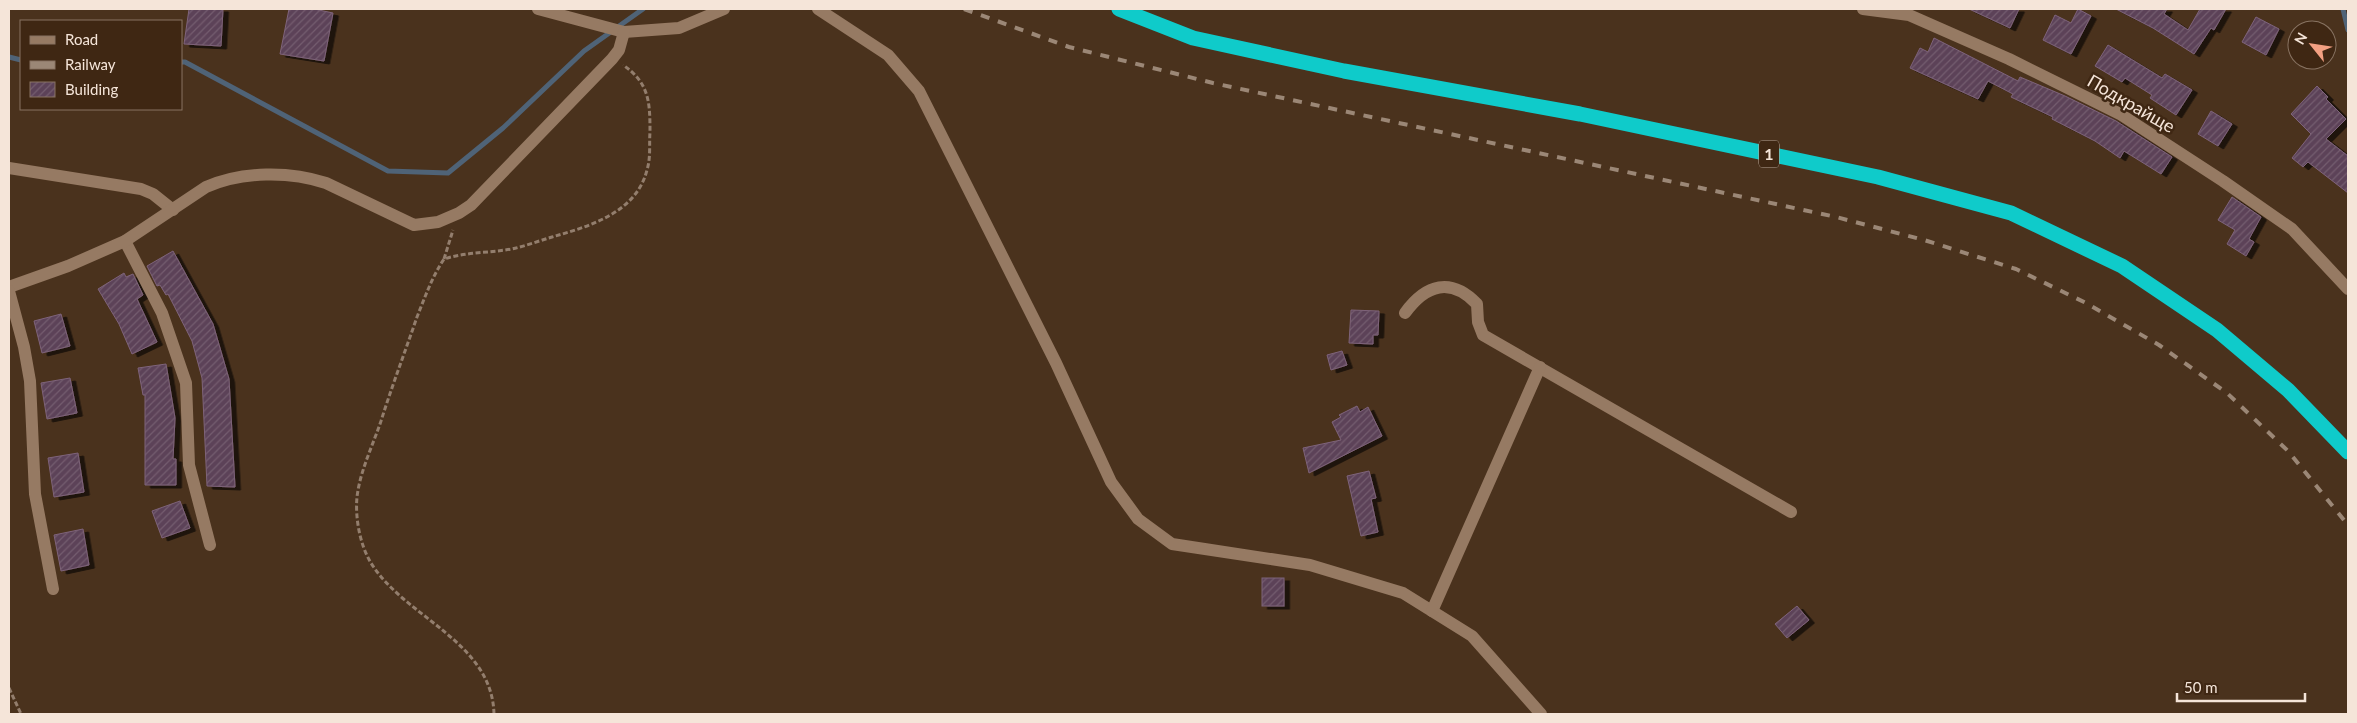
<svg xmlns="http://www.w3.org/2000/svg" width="2357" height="723" font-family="Lato,sans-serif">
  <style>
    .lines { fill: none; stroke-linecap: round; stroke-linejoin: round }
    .stream { stroke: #4f6377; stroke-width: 5 }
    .building { fill: url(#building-hatch); stroke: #7e637a; filter: url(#shadow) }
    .path { stroke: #937e6d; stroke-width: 3; stroke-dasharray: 5 2.5; stroke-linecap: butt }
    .street { stroke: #967a63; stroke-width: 12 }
    .highway { stroke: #0fcbca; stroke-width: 15 }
    .rail { stroke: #9b8776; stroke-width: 4; stroke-dasharray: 9 9; stroke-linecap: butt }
    .labels { text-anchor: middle; stroke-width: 5; stroke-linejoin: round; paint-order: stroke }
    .shield { fill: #3f2713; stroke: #beac9e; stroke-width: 1 }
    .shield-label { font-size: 16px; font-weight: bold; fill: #f5e5d9 }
    .street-label { font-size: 18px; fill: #f5e5d9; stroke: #3f2713 }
  </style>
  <defs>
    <pattern id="building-hatch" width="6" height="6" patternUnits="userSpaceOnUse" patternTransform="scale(1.25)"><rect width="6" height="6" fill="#5c4258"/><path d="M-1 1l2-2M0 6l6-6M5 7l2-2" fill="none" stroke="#745d6f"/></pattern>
    <filter id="shadow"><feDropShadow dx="5.5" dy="3" stdDeviation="0" flood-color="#0009"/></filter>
  </defs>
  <rect width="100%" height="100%" fill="#4a321d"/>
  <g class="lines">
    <g class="stream">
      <path d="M2343,9L2348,30"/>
      <path d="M9,57L21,60"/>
      <path d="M181,62H185L388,171L448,173L503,128L584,51L643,9"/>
    </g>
  </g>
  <g class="building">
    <path d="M189,9H223L221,46L184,44Z"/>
    <path d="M289,9H314L333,13L324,61L280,54Z"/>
    <path d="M1969,9H2019L2010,28Z"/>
    <path d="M2078,9L2091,16L2071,54L2043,40L2055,15L2071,23Z"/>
    <path d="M2116,9H2167L2164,14L2188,30L2200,9H2226L2214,30L2211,28L2194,54L2153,28Z"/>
    <path d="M2256,17L2279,29L2266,55L2242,42Z"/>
    <path d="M1934,38L2018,81L2020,77L2065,96L2116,121L2172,157L2161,174L2124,151L2120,158L2095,141L2052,119L2053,117L2011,97L2013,94L1988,81L1978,99L1910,68L1920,48L1928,52Z"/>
    <path d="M2108,45L2162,78L2165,74L2192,90L2176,115L2150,98L2152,95L2125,78L2122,82L2095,66Z"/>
    <path d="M2317,86L2328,97L2326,99L2346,119L2326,139L2348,156V193L2308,162L2303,167L2292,158L2311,134L2291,114Z"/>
    <path d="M2211,111L2232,124L2218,146L2198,134Z"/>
    <path d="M2232,197L2261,217L2249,239L2254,242L2246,256L2227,244L2235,230L2218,220Z"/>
    <path d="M173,251L213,324L229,379L235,487L207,486L202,378L192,341L168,294L166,295L160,285L157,286L147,266Z"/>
    <path d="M124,273L126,277L133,274L143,295L137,299L157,342L132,354L119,324L98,289Z"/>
    <path d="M1351,310L1379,311L1378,335H1373V344L1349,343Z"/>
    <path d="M61,314L70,346L42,353L34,321Z"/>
    <path d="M1342,351L1347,365L1331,370L1327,355Z"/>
    <path d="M166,364L175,418L173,459H176V485H145V395H143L138,368Z"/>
    <path d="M70,378L77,413L47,419L41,383Z"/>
    <path d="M1357,406L1360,412L1368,407L1382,436L1309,473L1303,448L1341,440L1332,422L1341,417L1339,415Z"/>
    <path d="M78,453L84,492L54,497L48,458Z"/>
    <path d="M1369,471L1376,498L1371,499L1378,532L1361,536L1347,476Z"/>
    <path d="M180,501L190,528L162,538L152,511Z"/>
    <path d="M83,529L89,565L61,571L54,535Z"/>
    <rect x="1262" y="578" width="22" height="28"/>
    <path d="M1797,606L1809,620L1787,638L1775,624Z"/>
  </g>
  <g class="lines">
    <g class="path">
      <path d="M444,259L453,230"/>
      <path d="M9,688L21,714"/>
      <path d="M494,714C492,641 405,618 371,563C360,545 355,518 357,497C360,471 373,445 381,421C392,386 405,352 417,317C425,297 432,277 444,259C466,252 489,253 512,249C525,246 539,241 552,237C590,226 636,213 647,170C651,157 649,144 650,132C650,101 649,83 623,65"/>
    </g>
    <g class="street">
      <path d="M538,9L624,32L679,28L724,9"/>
      <path d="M818,9L888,55L919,91L1056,363L1111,482L1138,519L1172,544L1310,565L1403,593L1472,636L1541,714"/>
      <path d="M1863,9L1909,15L2009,59L2120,114L2223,181L2292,229L2348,289"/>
      <path d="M9,168L141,189L153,194L173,210"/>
      <path d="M125,241L162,313L186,383L189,465L210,545"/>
      <path d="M9,287L68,266L125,241L206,187C242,171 290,171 326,183L414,225L438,222L459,213L471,205L612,59L619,50L624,32"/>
      <path d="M9,291L24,347L30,381L35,494L53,589"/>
      <path d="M1405,313C1426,284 1451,277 1477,304L1478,322L1483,335L1791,512"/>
      <path d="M1432,611L1540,367"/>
    </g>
    <path class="highway" d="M1119,9L1193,38L1344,71L1580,114L1878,177L2011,213L2122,266L2217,330L2288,390L2348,452"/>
    <path class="rail" d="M964,9L1069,47L1213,83L1836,217L1924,240L2016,269L2086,303L2159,345L2227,393L2288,451L2348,525"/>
  </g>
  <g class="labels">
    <rect class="shield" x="1759" y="140.5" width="20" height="27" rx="4"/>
    <g class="shield-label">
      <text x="1769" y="160">1</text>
    </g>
    <g class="street-label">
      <text transform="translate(2131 104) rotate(30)" y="6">Подкрайще</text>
    </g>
  </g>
  <rect width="2357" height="723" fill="none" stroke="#f5e5d9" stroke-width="20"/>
  <rect x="20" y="20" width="162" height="90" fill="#3f2713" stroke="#887362"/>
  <rect x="30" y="36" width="25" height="8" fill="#967a63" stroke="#887362"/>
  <text x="65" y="45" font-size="15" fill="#f5e5d9">Road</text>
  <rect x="30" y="61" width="25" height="8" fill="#9b8776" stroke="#887362"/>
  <text x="65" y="70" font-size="15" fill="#f5e5d9">Railway</text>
  <rect x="30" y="82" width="25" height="15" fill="url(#building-hatch)" stroke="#887362"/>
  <text x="65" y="95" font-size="15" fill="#f5e5d9">Building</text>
  <g transform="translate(2312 45) rotate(300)"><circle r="24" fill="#3f2713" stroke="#887362"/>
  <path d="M0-4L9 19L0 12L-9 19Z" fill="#f3a082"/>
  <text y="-8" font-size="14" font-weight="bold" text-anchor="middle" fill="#f5e5d9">N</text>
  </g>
  <path d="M2177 693v8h128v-8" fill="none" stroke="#f5e5d9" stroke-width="2.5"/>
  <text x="2184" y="693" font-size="15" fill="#f5e5d9" stroke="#3f2713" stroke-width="4" paint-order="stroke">50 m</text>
</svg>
